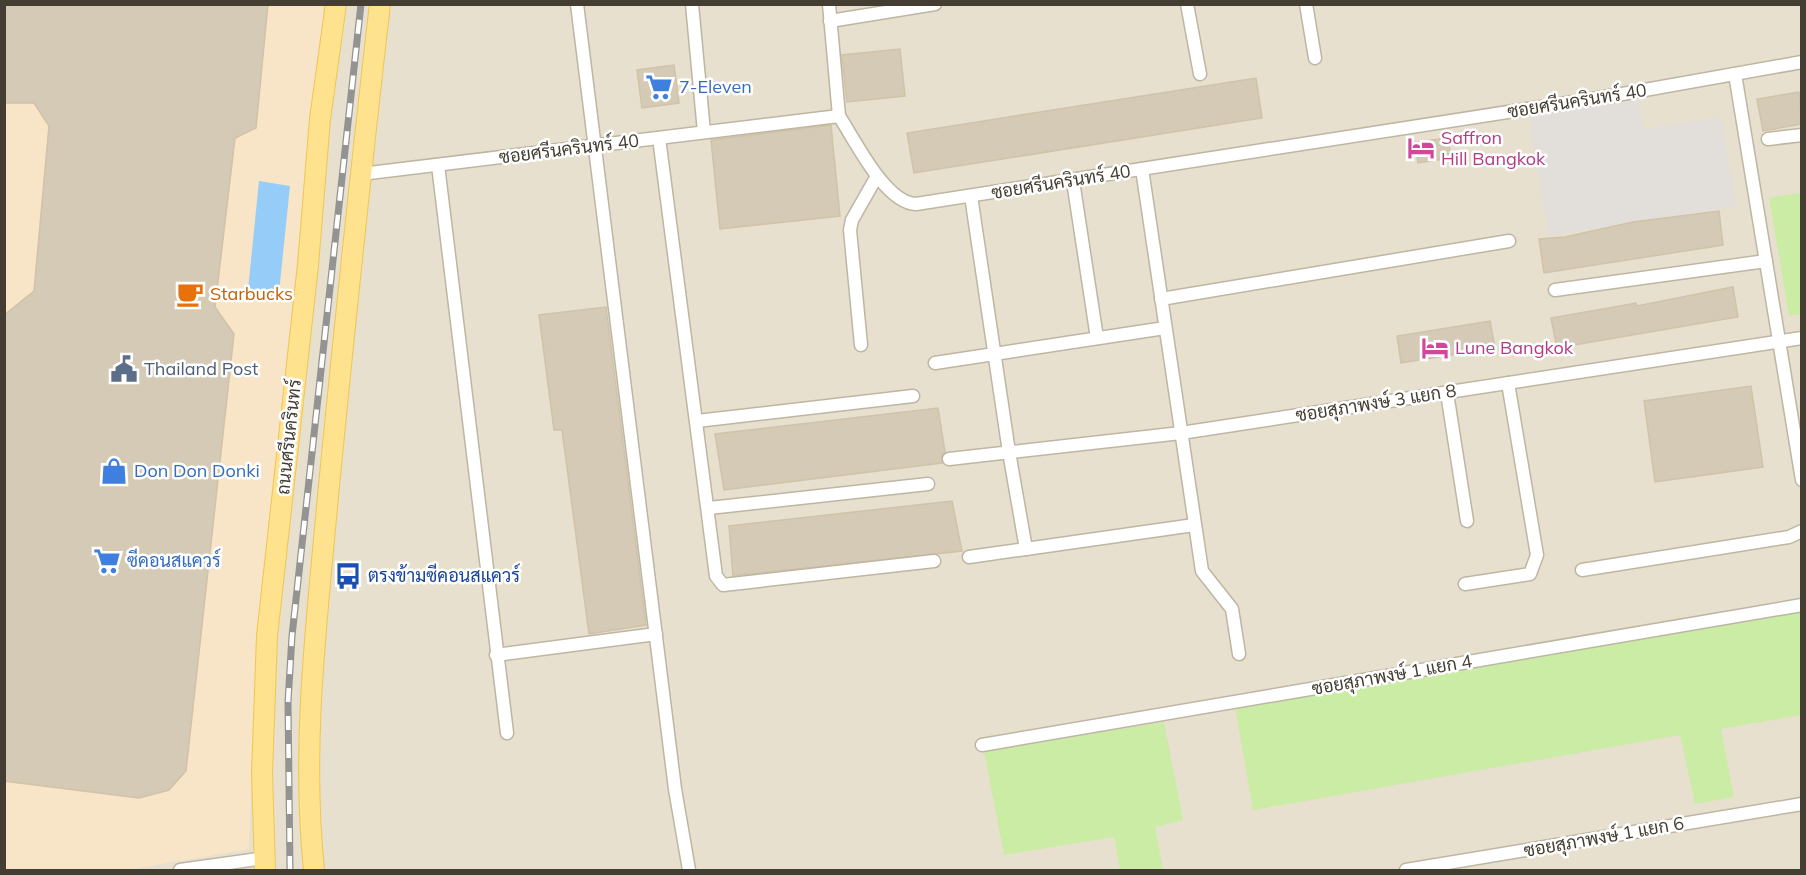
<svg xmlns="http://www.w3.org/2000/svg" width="1806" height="875" font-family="Mulish,Sarabun,sans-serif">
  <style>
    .residential { fill: #e7e0ce }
    .commercial { fill: #f8e5c8 }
    .green { fill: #caeca4 }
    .parking { fill: #e2dfdb }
    .water { fill: #95cdf8 }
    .building { fill: #d4cab5; stroke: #d1c2a8; stroke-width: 1.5 }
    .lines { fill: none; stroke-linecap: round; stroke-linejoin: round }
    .street-casing { stroke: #beb6a3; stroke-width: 15 }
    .primary-casing { stroke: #f0c551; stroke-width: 22 }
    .street { stroke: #fff; stroke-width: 12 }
    .primary { stroke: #ffe28e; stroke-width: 20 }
    .rail-casing { stroke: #939393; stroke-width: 7 }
    .rail { stroke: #fff; stroke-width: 4.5; stroke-dasharray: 14; stroke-linecap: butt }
    .labels { text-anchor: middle; stroke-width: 5; stroke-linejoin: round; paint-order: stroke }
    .shop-label { font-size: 18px; fill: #366cbe; stroke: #fff; text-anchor: start }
    .street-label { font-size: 18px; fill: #443d31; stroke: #fff }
    .hotel-label { font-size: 18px; fill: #b23c85; stroke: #fff; text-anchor: start }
    .food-label { font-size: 18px; fill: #c56008; stroke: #fff; text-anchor: start }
    .service-label { font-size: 18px; fill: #4e5e75; stroke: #fff; text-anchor: start }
    .transit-label { font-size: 18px; fill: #164399; stroke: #fff; text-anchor: start }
  </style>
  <rect width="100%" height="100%" fill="#f3eee1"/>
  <rect class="residential" x="5" y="5" width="1796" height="865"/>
  <path class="commercial" d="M5,5H324L265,562L252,752L249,849L127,870H5Z"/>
  <g class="green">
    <path d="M1801,193V314L1789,316L1769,198Z"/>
    <path d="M1801,611V715L1721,729L1734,797L1695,804L1680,735L1253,810L1235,707Z"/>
    <path d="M1164,722L1183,820L1155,827L1163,870H1120L1114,837L1004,855L984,751Z"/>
  </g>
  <path class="parking" d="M1637,98L1643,129L1721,117L1736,206L1549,236L1529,116Z"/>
  <path class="water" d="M259,181L290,186L278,302L247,300Z"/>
  <g class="building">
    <path d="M4,4H268L256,128L235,138L215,307L234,334L186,771L169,790L139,798L4,781V315L34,291L49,126L34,103H4Z"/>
    <path d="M900,49L905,96L847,102L842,55Z"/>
    <path d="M674,65L679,103L642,108L637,70Z"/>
    <path d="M1256,78L1262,118L914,173L907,133Z"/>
    <path d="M1799,92L1802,124L1763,131L1757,99Z"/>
    <path d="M831,125L840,216L720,229L711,140Z"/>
    <path d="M1448,138L1451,158L1418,163L1415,142Z"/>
    <path d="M1719,211L1723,245L1544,273L1539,239L1565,237L1633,222Z"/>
    <path d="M1733,287L1738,317L1557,348L1551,318L1636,303L1637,306Z"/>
    <path d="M606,307L646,625L589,634L562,430H554L539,315Z"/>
    <path d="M1490,321L1495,348L1401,363L1397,336Z"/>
    <path d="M1751,386L1763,467L1655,482L1644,401Z"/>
    <path d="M938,408L945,452L941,456L942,463L724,490L715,434Z"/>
    <path d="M952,501L962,551L733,576L729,526Z"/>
  </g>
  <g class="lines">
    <defs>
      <g id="street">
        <path d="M577,4L675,789L689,870"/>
        <path d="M692,4L704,132"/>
        <path d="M829,4L839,116"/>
        <path d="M1187,4L1200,74"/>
        <path d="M1306,4L1315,58"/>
        <path d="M830,21L935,4"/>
        <path d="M1735,74L1802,480"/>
        <path d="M659,138L716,576L723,585L934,561"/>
        <path d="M1768,139L1802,135"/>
        <path d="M438,165L507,733"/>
        <path d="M1142,169L1202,571L1232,609L1239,654"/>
        <path d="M361,174L839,116C855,140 885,203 916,204L1611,96L1802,62"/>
        <path d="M1073,181L1097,338"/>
        <path d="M971,196L1009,452L1026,549"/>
        <path d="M1555,290L1766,261"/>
        <path d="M1161,299L1509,241"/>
        <path d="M861,345L850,230L852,220L877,176"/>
        <path d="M935,363L1165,328"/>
        <path d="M1447,393L1467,521"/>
        <path d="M697,421L913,396"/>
        <path d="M949,459L1181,433L1802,338"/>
        <path d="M709,508L928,484"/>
        <path d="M969,557L1194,525"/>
        <path d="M1582,570L1789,537L1802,531"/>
        <path d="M1465,584L1530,574L1537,555L1508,383"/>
        <path d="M496,655L656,634"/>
        <path d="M982,745L1802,605"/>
        <path d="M180,870L265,858"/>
        <path d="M1406,870L1802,804"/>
      </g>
      <g id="primary">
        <path d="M265,870L262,773L267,636L308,265L320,119L336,4"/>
        <path d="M314,870C301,745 317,620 328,496C344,332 361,168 380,4"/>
      </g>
    </defs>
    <use href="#street" class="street-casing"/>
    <use href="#primary" class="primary-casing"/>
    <use href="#street" class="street"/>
    <use href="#primary" class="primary"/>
    <defs>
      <path id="rail" d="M290,870L288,702L292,636L361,4"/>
    </defs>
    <use href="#rail" class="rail-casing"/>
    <use href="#rail" class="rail"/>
  </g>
  <defs>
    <symbol id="supermarket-bare" viewBox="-9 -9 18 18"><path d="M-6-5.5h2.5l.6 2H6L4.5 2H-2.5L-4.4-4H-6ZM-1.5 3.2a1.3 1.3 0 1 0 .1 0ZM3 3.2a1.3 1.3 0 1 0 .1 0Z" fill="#3f7fe0" stroke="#fff" stroke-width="2.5" paint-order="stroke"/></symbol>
    <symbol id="hotel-bare" viewBox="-9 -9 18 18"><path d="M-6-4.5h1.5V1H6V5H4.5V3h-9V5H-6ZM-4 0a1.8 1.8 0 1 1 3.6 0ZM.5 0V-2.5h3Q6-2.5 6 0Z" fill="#d1479c" stroke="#fff" stroke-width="2.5" paint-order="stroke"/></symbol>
    <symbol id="cafe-bare" viewBox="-9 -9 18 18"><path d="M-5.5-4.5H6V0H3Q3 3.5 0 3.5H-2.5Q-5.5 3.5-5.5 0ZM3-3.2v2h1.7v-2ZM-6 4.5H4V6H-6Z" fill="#e8710a" stroke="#fff" stroke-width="2.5" paint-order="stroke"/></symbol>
    <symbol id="civic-bare" viewBox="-9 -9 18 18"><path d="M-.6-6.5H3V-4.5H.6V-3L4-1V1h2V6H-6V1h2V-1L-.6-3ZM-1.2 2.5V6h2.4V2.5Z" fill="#5c6f8a" stroke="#fff" stroke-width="2.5" paint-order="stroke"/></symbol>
    <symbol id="shop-bare" viewBox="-9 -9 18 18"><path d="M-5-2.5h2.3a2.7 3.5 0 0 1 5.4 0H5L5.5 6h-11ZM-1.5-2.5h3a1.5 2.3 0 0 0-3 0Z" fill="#3f7fe0" stroke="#fff" stroke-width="2.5" paint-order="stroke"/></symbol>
    <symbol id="bus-bare" viewBox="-9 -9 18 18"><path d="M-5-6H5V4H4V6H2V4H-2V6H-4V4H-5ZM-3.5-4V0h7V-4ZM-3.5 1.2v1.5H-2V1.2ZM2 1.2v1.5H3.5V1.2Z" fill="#1a4fb4" stroke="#fff" stroke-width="2.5" paint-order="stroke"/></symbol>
  </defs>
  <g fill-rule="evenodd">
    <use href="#supermarket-bare" x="640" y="68" width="38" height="38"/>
    <use href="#hotel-bare" x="1402" y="129" width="38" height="38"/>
    <use href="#cafe-bare" x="171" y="275" width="38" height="38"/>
    <use href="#hotel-bare" x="1416" y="329" width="38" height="38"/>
    <use href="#civic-bare" x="105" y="350" width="38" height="38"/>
    <use href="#shop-bare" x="95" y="452" width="38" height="38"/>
    <use href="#supermarket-bare" x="88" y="542" width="38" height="38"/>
    <use href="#bus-bare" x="329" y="557" width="38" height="38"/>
  </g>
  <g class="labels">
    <g class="shop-label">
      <text x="679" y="93">7-Eleven</text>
      <text x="134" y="477">Don Don Donki</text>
      <text x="127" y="567">ซีคอนสแควร์</text>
    </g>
    <g class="street-label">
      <text transform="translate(1577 101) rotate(-9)" y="6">ซอยศรีนครินทร์ 40</text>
      <text transform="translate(569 149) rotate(-7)" y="6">ซอยศรีนครินทร์ 40</text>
      <text transform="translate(1061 182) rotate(-9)" y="6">ซอยศรีนครินทร์ 40</text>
      <text transform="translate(1376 403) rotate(-9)" y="6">ซอยสุภาพงษ์ 3 แยก 8</text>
      <text transform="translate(289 437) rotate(-84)" y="6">ถนนศรีนครินทร์</text>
      <text transform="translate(1392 675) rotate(-10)" y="6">ซอยสุภาพงษ์ 1 แยก 4</text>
      <text transform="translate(1604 837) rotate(-10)" y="6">ซอยสุภาพงษ์ 1 แยก 6</text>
    </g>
    <g class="hotel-label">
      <text x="1441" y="144">Saffron<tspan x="1441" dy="21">Hill Bangkok</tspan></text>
      <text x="1455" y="354">Lune Bangkok</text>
    </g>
    <g class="food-label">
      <text x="210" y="300">Starbucks</text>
    </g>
    <g class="service-label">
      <text x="144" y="375">Thailand Post</text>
    </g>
    <g class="transit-label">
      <text x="368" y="582">ตรงข้ามซีคอนสแควร์</text>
    </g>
  </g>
  <rect width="1806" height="875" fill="none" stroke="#443d31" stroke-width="12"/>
</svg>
